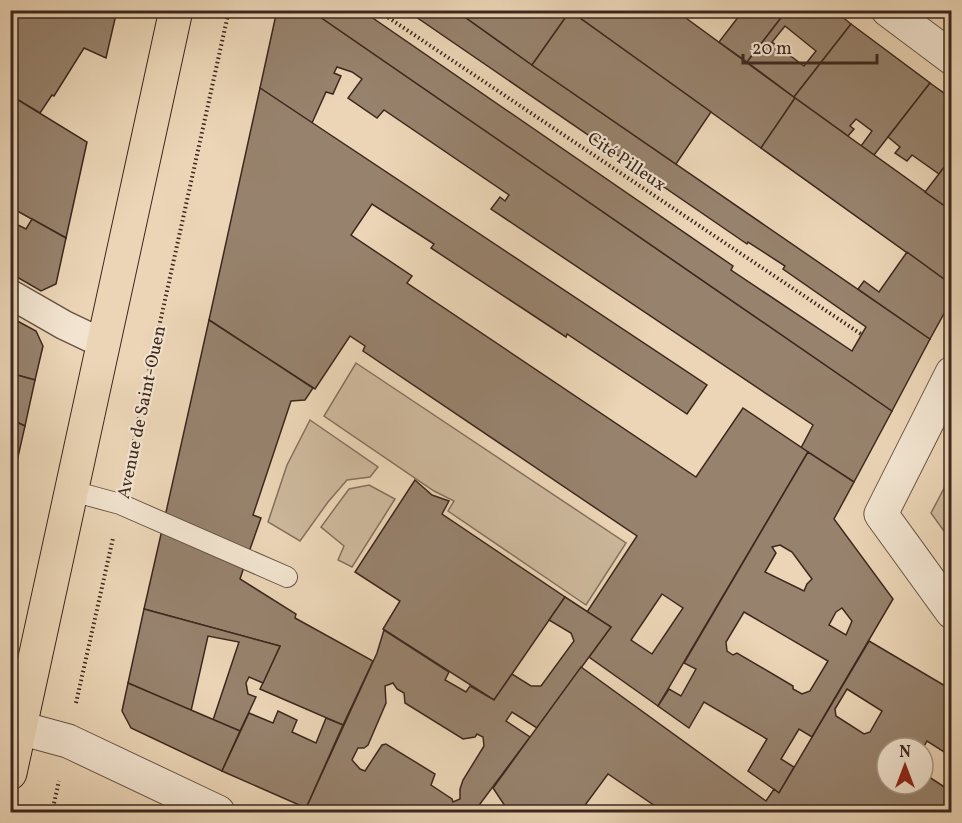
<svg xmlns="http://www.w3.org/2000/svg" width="962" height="823" font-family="Vollkorn,serif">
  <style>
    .green { fill: #cdb89c; stroke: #85705d; stroke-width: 1.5 }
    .building { fill: #97826d; stroke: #3d281e; stroke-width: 1.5; fill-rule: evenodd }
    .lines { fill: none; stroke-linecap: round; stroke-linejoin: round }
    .service-casing { stroke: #685344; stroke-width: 22 }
    .pedestrian-casing { stroke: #685344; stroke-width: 31 }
    .minor-casing { stroke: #685344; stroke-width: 35 }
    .primary-casing { stroke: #3d281e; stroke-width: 35 }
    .path { stroke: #3d281e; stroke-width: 4; stroke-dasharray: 1.5 3; stroke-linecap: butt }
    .service { stroke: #f2e4d0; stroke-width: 20 }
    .pedestrian { stroke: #f2e4d0; stroke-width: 28 }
    .minor { stroke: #f2e4d0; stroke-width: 33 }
    .primary { stroke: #ebd5b6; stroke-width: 33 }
    .labels { text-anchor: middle; stroke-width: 4.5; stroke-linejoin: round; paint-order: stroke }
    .street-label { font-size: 18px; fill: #3d281e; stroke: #f2e4d0 }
  </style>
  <rect width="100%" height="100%" fill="#ebd5b6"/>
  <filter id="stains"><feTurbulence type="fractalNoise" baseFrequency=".00333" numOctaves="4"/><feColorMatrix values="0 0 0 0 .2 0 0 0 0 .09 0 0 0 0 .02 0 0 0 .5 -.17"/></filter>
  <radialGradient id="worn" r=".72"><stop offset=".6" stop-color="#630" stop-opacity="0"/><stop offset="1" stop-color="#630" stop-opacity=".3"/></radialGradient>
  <g class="green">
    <path d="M356,363L626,543L586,605L448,511L454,501L434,491L324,416Z"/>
    <path d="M310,420L378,467L370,477L347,480L328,502L300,541L268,522L287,465Z"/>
    <path d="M951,475V541L931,513Z"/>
    <path d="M369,485L395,499L352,567L338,560L344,546L321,527L349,489Z"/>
  </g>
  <g class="building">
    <path d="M10,10H117L106,58L84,48L54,96L52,95L40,113L10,95Z"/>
    <path d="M277,10H310L892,411L854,482L801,448L813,425L491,209L500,197L505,201L509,195L384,110L377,118L348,98L362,79L352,72L337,67L334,73L341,76L333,94L326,92L312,123L260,88Z"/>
    <path d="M310,10H361L733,266L731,270L852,351L866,327L783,269L785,266L748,242L747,244L406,10H455L532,65L930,339L892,411Z"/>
    <path d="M455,10H569L570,11L532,65Z"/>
    <path d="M675,10L795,98L761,148L569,10Z"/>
    <path d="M733,10H787L747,62L719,42L739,16Z"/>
    <path d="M787,10H834L851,24L794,97L747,62ZM785,26L816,51L804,66L772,42Z"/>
    <path d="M570,11L711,112L676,164L532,65Z"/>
    <path d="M851,24L930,83L874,155L861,146L872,131L856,119L850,126L854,129L848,136L794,97Z"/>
    <path d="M930,83L952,99V157L939,174L912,155L907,161L895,153L900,147L888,137Z"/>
    <path d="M260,88L707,385L687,414L567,334L566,337L431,248L434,244L372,204L351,235L412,276L407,283L696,477L743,408L808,452L658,706L589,657L611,627L587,612L637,536L363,351L365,346L350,336L315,389L209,320ZM662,594L683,608L652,654L631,640Z"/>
    <path d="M10,95L87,142L66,238L10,207Z"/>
    <path d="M795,98L952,211V285L761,148Z"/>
    <path d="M952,157V211L925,192Z"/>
    <path d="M32,219L66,238L56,284L41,291L10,273V221L26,229Z"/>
    <path d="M907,252L952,285V299L930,339L858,289L864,281L879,292Z"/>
    <path d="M10,317L36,331L43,346L35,380L10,373Z"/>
    <path d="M209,320L313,388L305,400L291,401L253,515L261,518L249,552L164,521Z"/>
    <path d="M10,373L35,380L25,426L10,419Z"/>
    <path d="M10,419L25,426L10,492Z"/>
    <path d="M808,452L854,482L834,519L893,599L812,737L799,729L781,759L794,767L779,793L748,771L767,739L704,702L689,728L658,706L669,689L681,696L696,669L684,663ZM780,545L792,552L812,579L807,584L804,591L765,572L776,553L772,547ZM842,608L852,621L846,635L829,625L836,612ZM744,612L828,661L810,691L802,694L793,689V686L737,653L733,655L727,651L726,642Z"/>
    <path d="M415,480L432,495L449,501L442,514L565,597L494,700L383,629L400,601L355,572Z"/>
    <path d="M164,521L249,552L240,579L296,614L295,618L373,661L343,725L260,689L280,646L144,609Z"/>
    <path d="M565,597L611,627L537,728L512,712L506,721L530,737L474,812H316L306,808L377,653L384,630L449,672L445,680L466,692L470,686L494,700L512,674L531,686H541L574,641L571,633L549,620ZM393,683L397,689L404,693L405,703L463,739L475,737L477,734L483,737L484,746L463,780L460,789V799L453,802L452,799L431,785L435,774L386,744L382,745L365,771L360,769L352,760L358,748H364L368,745L386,703L385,686Z"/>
    <path d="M144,609L280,646L263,683L249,677L246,683L248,694L256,697L240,731L213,720L239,642L208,636L191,711L128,683Z"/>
    <path d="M869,641L952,690V757L927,741L923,748H887V784H923V773L949,790L952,788V812H664L608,774L580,812H509L493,788L581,667L766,801L774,789L779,793ZM847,689L882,711L870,732L864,734L836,716L835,709Z"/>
    <path d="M128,683L240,731L222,771L131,728L122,711Z"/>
    <path d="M278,711L297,720L292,732L316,743L326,718L343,725L306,808L222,771L249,713L273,723Z"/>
  </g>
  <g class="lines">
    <defs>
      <path id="service" d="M72,491L120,504L287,577"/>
      <path id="pedestrian" d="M10,294L64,325L104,344"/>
      <g id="minor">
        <path d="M888,10L952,58"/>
        <path d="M952,373L881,514L952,612"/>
        <path d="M20,728L68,741L218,812"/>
      </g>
      <path id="primary" d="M10,773L176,10"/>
    </defs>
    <use href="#service" class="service-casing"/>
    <use href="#pedestrian" class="pedestrian-casing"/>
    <use href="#minor" class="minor-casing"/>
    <use href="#primary" class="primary-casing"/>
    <g class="path">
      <path d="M377,10L861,334"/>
      <path d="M127,472L229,10"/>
      <path d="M76,703L113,538"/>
      <path d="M52,812L59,781"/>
    </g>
    <use href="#service" class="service"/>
    <use href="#pedestrian" class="pedestrian"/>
    <use href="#minor" class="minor"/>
    <use href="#primary" class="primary"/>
  </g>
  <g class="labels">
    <g class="street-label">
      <text transform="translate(627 161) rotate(34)" y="6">Cité Pilleux</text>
      <text transform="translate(141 412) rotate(-78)" y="6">Avenue de Saint-Ouen</text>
    </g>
  </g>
  <rect width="962" height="823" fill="none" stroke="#ebd5b6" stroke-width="36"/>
  <rect x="12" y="12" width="938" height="799" fill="none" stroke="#3d281e" stroke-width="3"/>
  <rect x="18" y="18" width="926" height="787" fill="none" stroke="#3d281e" stroke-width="1.5"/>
  <g transform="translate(905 766)"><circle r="28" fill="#f2e4d0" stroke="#aa9989" stroke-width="1.5"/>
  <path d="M0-4.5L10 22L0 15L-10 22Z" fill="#8f2418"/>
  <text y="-9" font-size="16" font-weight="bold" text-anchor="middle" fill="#3d281e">N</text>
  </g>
  <path d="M743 54v9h134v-9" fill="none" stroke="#3d281e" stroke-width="3"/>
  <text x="752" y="54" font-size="18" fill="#3d281e" stroke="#f2e4d0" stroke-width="4.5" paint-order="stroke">20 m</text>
  <rect width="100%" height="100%" filter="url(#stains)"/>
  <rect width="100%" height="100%" fill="url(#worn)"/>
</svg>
